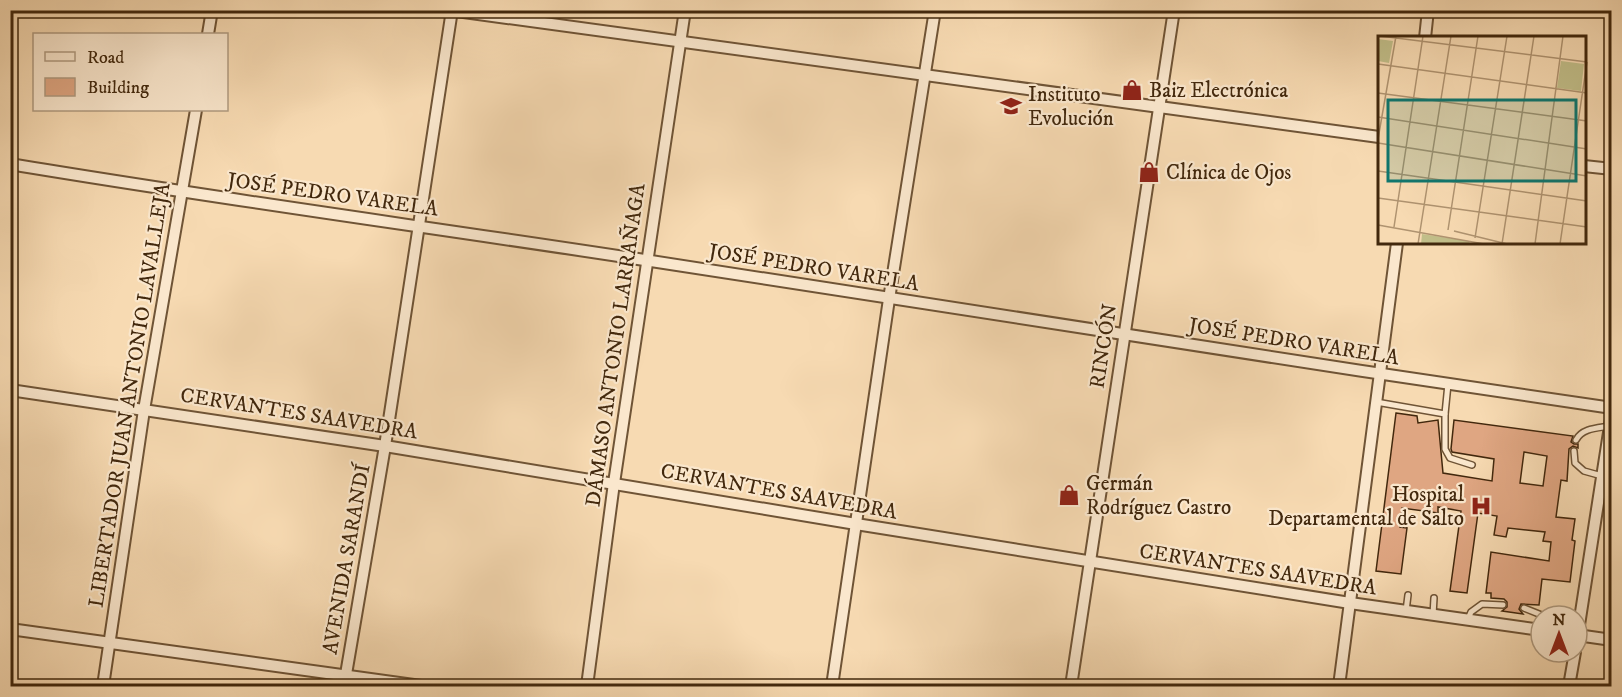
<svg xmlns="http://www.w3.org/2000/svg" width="1622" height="697" font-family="'IM FELL DW Pica',serif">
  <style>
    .building { fill: #dfa682; stroke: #42280d; stroke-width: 1.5; fill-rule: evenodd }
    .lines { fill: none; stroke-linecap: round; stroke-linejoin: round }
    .lane-casing { stroke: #6f5436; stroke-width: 8 }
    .street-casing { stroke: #6f5436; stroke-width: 14 }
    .lane { stroke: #fae7cd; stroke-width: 5 }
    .street { stroke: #fae7cd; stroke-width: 10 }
    .labels { text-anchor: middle; stroke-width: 4.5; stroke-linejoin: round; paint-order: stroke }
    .poi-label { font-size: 21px; fill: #42280d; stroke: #fae7cd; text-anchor: start }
    .street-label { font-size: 21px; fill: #42280d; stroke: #fae7cd }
    .inset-road { fill: none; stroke: #af9370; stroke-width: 1.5 }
    .view { fill: #0f766e; fill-opacity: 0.15; stroke: #0f766e; stroke-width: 3 }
    .inset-edge { fill: none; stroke: #42280d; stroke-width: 3 }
  </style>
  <rect width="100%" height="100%" fill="#f7dab2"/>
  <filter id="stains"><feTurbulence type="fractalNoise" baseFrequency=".00333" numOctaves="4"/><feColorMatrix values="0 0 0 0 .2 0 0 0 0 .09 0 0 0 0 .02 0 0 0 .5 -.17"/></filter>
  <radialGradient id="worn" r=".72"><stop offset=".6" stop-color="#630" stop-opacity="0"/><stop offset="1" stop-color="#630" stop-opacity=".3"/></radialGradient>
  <path class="building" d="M1396,413L1417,416L1418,423L1438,420L1443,473L1492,481L1494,459L1452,452L1451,449L1454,420L1573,436L1571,442L1574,444H1578V448L1573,446L1569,449L1567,481L1561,480L1556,517L1575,519L1572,540L1575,541L1570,582L1542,579L1539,605L1521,604L1519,609L1523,614L1502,611L1507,607V602L1504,599L1491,598V593H1486L1491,552L1549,561L1551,542L1543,541L1545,532L1508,528L1506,537L1494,535L1497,516L1478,513L1467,593L1450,591L1461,511L1438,507V513L1402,508L1400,527L1407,528L1401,574L1376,571ZM1524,452L1547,456L1543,486L1520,483Z"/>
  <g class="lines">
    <defs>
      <g id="lane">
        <path d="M1376,402L1445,414V449L1450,458L1472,465"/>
        <path d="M1445,414L1448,384"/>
        <path d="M1576,440C1582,428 1598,428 1609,426"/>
        <path d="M1574,451L1575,463L1584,471L1602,476"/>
        <path d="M1524,608L1544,616"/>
        <path d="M1406,611L1408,595"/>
        <path d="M1433,615L1434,598"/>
        <path d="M1468,619L1471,612L1482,604L1503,605"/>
      </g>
      <g id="street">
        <path d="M449,10L1379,137"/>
        <path d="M208,34L212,10"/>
        <path d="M1425,38L1428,10"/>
        <path d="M10,164C219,199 429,227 638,259C963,309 1287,361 1612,408"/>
        <path d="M1584,166L1612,169"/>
        <path d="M10,390L385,446L856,524L1350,603L1541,630"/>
        <path d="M10,629L421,686"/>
        <path d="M1577,635L1612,640"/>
        <path d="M1577,638L1612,413"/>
        <path d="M103,686L144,410L196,110"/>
        <path d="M344,686L385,446L452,10"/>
        <path d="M587,686L614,483L685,10"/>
        <path d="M832,686L889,299L935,10"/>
        <path d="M1071,686L1174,10"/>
        <path d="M1339,686L1397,243"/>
        <path d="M1569,686L1575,652"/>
      </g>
    </defs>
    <use href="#lane" class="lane-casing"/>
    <use href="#street" class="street-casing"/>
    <use href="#lane" class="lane"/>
    <use href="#street" class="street"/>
  </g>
  <defs>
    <symbol id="shop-bare" viewBox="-9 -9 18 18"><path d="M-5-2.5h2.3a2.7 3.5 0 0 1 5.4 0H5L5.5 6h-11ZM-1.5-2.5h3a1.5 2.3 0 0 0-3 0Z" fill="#8f2418" stroke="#fae7cd" stroke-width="2.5" paint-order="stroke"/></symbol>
    <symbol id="school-bare" viewBox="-9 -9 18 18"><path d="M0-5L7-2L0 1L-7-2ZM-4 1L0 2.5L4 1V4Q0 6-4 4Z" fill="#8f2418" stroke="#fae7cd" stroke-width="2.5" paint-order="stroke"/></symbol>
    <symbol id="hospital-bare" viewBox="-9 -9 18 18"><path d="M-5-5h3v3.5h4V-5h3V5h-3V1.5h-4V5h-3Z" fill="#8f2418" stroke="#fae7cd" stroke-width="2.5" paint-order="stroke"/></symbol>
  </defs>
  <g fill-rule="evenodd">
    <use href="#shop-bare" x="1117" y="75" width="30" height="30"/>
    <use href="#school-bare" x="996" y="91" width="30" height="30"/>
    <use href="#shop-bare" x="1134" y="157" width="30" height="30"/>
    <use href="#shop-bare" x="1054" y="480" width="30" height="30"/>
    <use href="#hospital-bare" x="1466" y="491" width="30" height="30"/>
  </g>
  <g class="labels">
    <g class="poi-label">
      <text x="1149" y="97">Baiz Electrónica</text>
      <text x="1028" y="101">Instituto<tspan x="1028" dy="24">Evolución</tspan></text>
      <text x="1166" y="179">Clínica de Ojos</text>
      <text x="1086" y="490">Germán<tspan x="1086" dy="24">Rodríguez Castro</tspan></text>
      <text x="1464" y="501" text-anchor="end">Hospital<tspan x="1464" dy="24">Departamental de Salto</tspan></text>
    </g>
    <g class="street-label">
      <text transform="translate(333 194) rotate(8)" y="7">JOSÉ PEDRO VARELA</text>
      <text transform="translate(814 267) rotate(9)" y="7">JOSÉ PEDRO VARELA</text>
      <text transform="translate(1294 341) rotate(9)" y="7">JOSÉ PEDRO VARELA</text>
      <text transform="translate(615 345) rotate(-82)" y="7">DÁMASO ANTONIO LARRAÑAGA</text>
      <text transform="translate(1103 346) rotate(-81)" y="7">RINCÓN</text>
      <text transform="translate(129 395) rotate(-81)" y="7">LIBERTADOR JUAN ANTONIO LAVALLEJA</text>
      <text transform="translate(299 413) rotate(9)" y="7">CERVANTES SAAVEDRA</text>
      <text transform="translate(779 491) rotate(10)" y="7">CERVANTES SAAVEDRA</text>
      <text transform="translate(346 559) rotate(-80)" y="7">AVENIDA SARANDÍ</text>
      <text transform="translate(1258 569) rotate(9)" y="7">CERVANTES SAAVEDRA</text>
    </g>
  </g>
  <g transform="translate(1378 36)">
    <rect width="208" height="208" fill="#f7dab2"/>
    <path d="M0,3L15,5L11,27L0,25ZM183,25L206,28L203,55L179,52ZM44,198L91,205L92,208H43Z" fill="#c1be89"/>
    <path class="inset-road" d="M2,0L209,26M0,28L209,57M0,57L209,85M0,81L209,113M0,103L18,0M0,107L209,140M0,135L209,165M0,162L209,191M0,189L106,208M16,191L45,0M70,194L100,0M76,195L129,208M97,202L129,0M40,208L73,0M124,208L156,0M157,208L185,0M182,208L209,26"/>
    <path class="view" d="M10,64H198V145H10Z"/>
    <rect width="208" height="208" class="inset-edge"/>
  </g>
  <rect width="1622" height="697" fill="none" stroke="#f7dab2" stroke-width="36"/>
  <rect x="12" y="12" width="1598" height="673" fill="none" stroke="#42280d" stroke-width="3"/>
  <rect x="18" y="18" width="1586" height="661" fill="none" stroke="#42280d" stroke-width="1.5"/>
  <rect x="33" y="33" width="195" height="78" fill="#fae7cd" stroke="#b09b80" stroke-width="1.5"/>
  <rect x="45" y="52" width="30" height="9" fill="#fae7cd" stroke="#b09b80" stroke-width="1.5"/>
  <text x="87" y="63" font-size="18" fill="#42280d">Road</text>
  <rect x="45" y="78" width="30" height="18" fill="#dfa682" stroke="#b09b80" stroke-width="1.5"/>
  <text x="87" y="93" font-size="18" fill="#42280d">Building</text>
  <g transform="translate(1559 634)"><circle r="28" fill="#fae7cd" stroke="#b09b80" stroke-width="1.5"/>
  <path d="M0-4.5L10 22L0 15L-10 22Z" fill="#8f2418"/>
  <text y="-9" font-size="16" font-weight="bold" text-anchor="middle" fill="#42280d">N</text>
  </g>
  <rect width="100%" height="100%" filter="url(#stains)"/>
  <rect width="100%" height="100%" fill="url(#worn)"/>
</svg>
